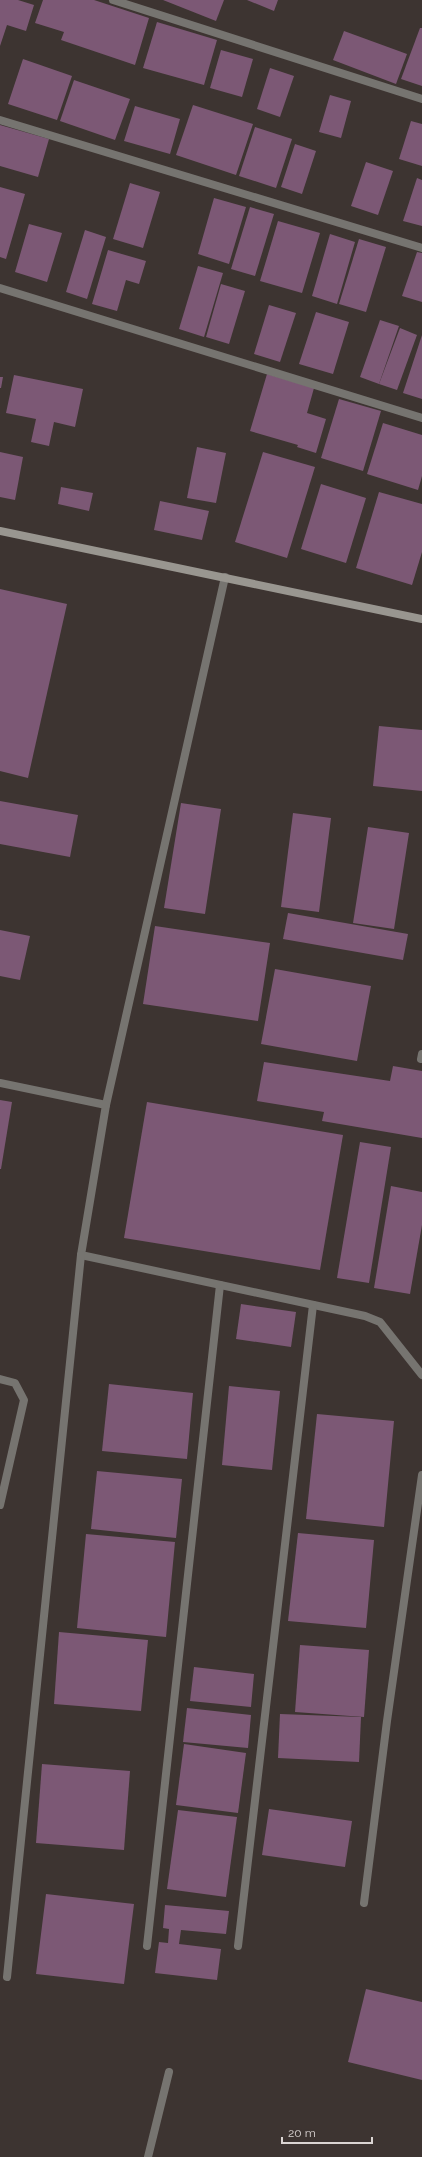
<svg xmlns="http://www.w3.org/2000/svg" width="422" height="2157" font-family="Raleway,sans-serif">
  <style>
    .building { fill: #7c5875 }
    .lines { fill: none; stroke-linecap: round; stroke-linejoin: round }
    .lane { stroke: #767470; stroke-width: 8 }
    .street { stroke: #767470; stroke-width: 8 }
    .secondary { stroke: #999690; stroke-width: 8 }
  </style>
  <rect width="100%" height="100%" fill="#3d3431"/>
  <g class="building">
    <path d="M0,0H18L34,5L26,31L7,25L0,46Z"/>
    <path d="M43,0H94L149,18L135,65L61,40L64,32L35,23Z"/>
    <path d="M163,0H224L216,21Z"/>
    <path d="M247,0H278L274,11Z"/>
    <path d="M157,22L217,40L204,85L143,68Z"/>
    <path d="M420,28H422V86L401,79Z"/>
    <path d="M344,31L407,54L396,84L333,60Z"/>
    <path d="M221,50L253,59L242,97L210,88Z"/>
    <path d="M23,59L72,76L57,120L8,104Z"/>
    <path d="M270,68L294,76L280,117L257,109Z"/>
    <path d="M74,80L130,99L115,140L60,121Z"/>
    <path d="M330,95L351,101L341,138L319,132Z"/>
    <path d="M193,105L253,124L236,175L176,155Z"/>
    <path d="M135,106L180,119L170,154L124,141Z"/>
    <path d="M411,121L422,124V166L399,159Z"/>
    <path d="M0,125L49,139L38,177L0,166Z"/>
    <path d="M255,127L292,139L276,188L239,176Z"/>
    <path d="M295,144L316,151L302,194L281,187Z"/>
    <path d="M366,162L393,171L378,215L351,206Z"/>
    <path d="M417,178L422,180V226L403,221Z"/>
    <path d="M130,183L160,192L143,248L113,239Z"/>
    <path d="M0,187L25,194L6,259L0,257Z"/>
    <path d="M214,198L246,207L229,264L198,254Z"/>
    <path d="M250,207L274,214L255,276L231,269Z"/>
    <path d="M278,221L320,233L302,293L260,281Z"/>
    <path d="M29,224L62,233L47,282L15,272Z"/>
    <path d="M85,230L106,237L87,299L66,292Z"/>
    <path d="M330,234L355,242L337,304L312,296Z"/>
    <path d="M359,239L386,247L366,312L339,304Z"/>
    <path d="M108,250L146,261L139,284L126,280L117,311L92,304Z"/>
    <path d="M417,252L422,253V302L402,296Z"/>
    <path d="M198,266L223,273L204,337L179,329Z"/>
    <path d="M221,284L245,291L229,344L206,337Z"/>
    <path d="M269,305L296,313L280,362L254,354Z"/>
    <path d="M316,312L349,322L333,374L299,364Z"/>
    <path d="M380,320L399,326L379,384L360,377Z"/>
    <path d="M400,328L417,335L397,390L379,384Z"/>
    <path d="M422,335V399L403,393Z"/>
    <path d="M267,374L314,388L307,413L326,419L316,453L297,447L298,445L250,431Z"/>
    <path d="M14,375L83,389L75,427L54,422L49,446L31,442L36,419L6,413Z"/>
    <path d="M0,377H3L1,388H0Z"/>
    <path d="M339,399L381,411L363,471L321,458Z"/>
    <path d="M383,423L422,435V476L418,490L367,474Z"/>
    <path d="M197,447L226,453L216,503L187,498Z"/>
    <path d="M0,452L23,457L15,500L0,497Z"/>
    <path d="M263,452L315,467L287,558L235,542Z"/>
    <path d="M321,484L366,498L346,563L301,549Z"/>
    <path d="M61,487L93,493L89,511L58,504Z"/>
    <path d="M379,492L422,504V552L412,585L356,568Z"/>
    <path d="M160,501L209,511L202,540L154,530Z"/>
    <path d="M0,589L67,604L28,778L0,771Z"/>
    <path d="M379,726L422,730V791L373,786Z"/>
    <path d="M0,801L78,815L70,857L0,844Z"/>
    <path d="M181,803L221,809L205,914L164,908Z"/>
    <path d="M293,813L331,818L319,912L281,907Z"/>
    <path d="M368,827L409,833L394,929L353,923Z"/>
    <path d="M288,913L408,934L403,960L283,939Z"/>
    <path d="M155,926L270,943L258,1021L143,1004Z"/>
    <path d="M0,930L30,936L20,980L0,976Z"/>
    <path d="M275,969L371,986L357,1061L261,1044Z"/>
    <path d="M264,1062L390,1081L393,1066L422,1071V1138L322,1121L324,1112L257,1101Z"/>
    <path d="M0,1100L12,1102L1,1169H0Z"/>
    <path d="M147,1102L343,1135L320,1270L124,1238Z"/>
    <path d="M360,1142L391,1147L369,1283L337,1278Z"/>
    <path d="M391,1186L422,1192V1225L410,1294L374,1288Z"/>
    <path d="M241,1304L296,1312L291,1347L236,1339Z"/>
    <path d="M109,1384L193,1393L187,1459L102,1451Z"/>
    <path d="M229,1386L280,1391L272,1470L222,1465Z"/>
    <path d="M317,1414L394,1421L384,1527L306,1519Z"/>
    <path d="M97,1471L182,1479L176,1538L91,1529Z"/>
    <path d="M298,1533L374,1540L366,1628L288,1621Z"/>
    <path d="M86,1534L175,1542L166,1637L77,1628Z"/>
    <path d="M59,1632L148,1640L141,1711L54,1704Z"/>
    <path d="M300,1645L369,1650L364,1717L295,1712Z"/>
    <path d="M194,1667L254,1674L251,1707L190,1701Z"/>
    <path d="M187,1708L251,1715L248,1748L183,1742Z"/>
    <path d="M280,1714L361,1717L359,1762L278,1758Z"/>
    <path d="M184,1744L246,1753L238,1813L176,1805Z"/>
    <path d="M42,1764L130,1771L124,1850L36,1843Z"/>
    <path d="M269,1809L352,1821L345,1867L262,1855Z"/>
    <path d="M178,1810L237,1817L226,1897L167,1889Z"/>
    <path d="M46,1894L134,1904L124,1984L36,1974Z"/>
    <path d="M165,1905L229,1911L226,1934L181,1930L179,1944L221,1949L217,1980L155,1973L159,1942L168,1943L169,1929L163,1928Z"/>
    <path d="M366,1989L422,2002V2080L348,2062Z"/>
  </g>
  <g class="lines">
    <path class="lane" d="M147,1946L220,1285"/>
    <g class="street">
      <path d="M113,0L422,99"/>
      <path d="M0,120L422,248"/>
      <path d="M0,288L422,418"/>
      <path d="M225,577L106,1105L81,1255L365,1316L380,1322L422,1375"/>
      <path d="M421,1059L422,1054"/>
      <path d="M0,1083L106,1105"/>
      <path d="M0,1379L15,1383L24,1400L0,1505"/>
      <path d="M364,1903L387,1721L422,1475"/>
      <path d="M238,1946L313,1305"/>
      <path d="M7,1977L81,1255"/>
      <path d="M148,2157L169,2072"/>
    </g>
    <path class="secondary" d="M0,531L422,619"/>
  </g>
  <path d="M282 2137v6h90v-6" fill="none" stroke="#dbd5d3" stroke-width="2"/>
  <text x="288" y="2137" font-size="12" fill="#dbd5d3" stroke="#3d3431" stroke-width="3" paint-order="stroke">20 m</text>
</svg>
